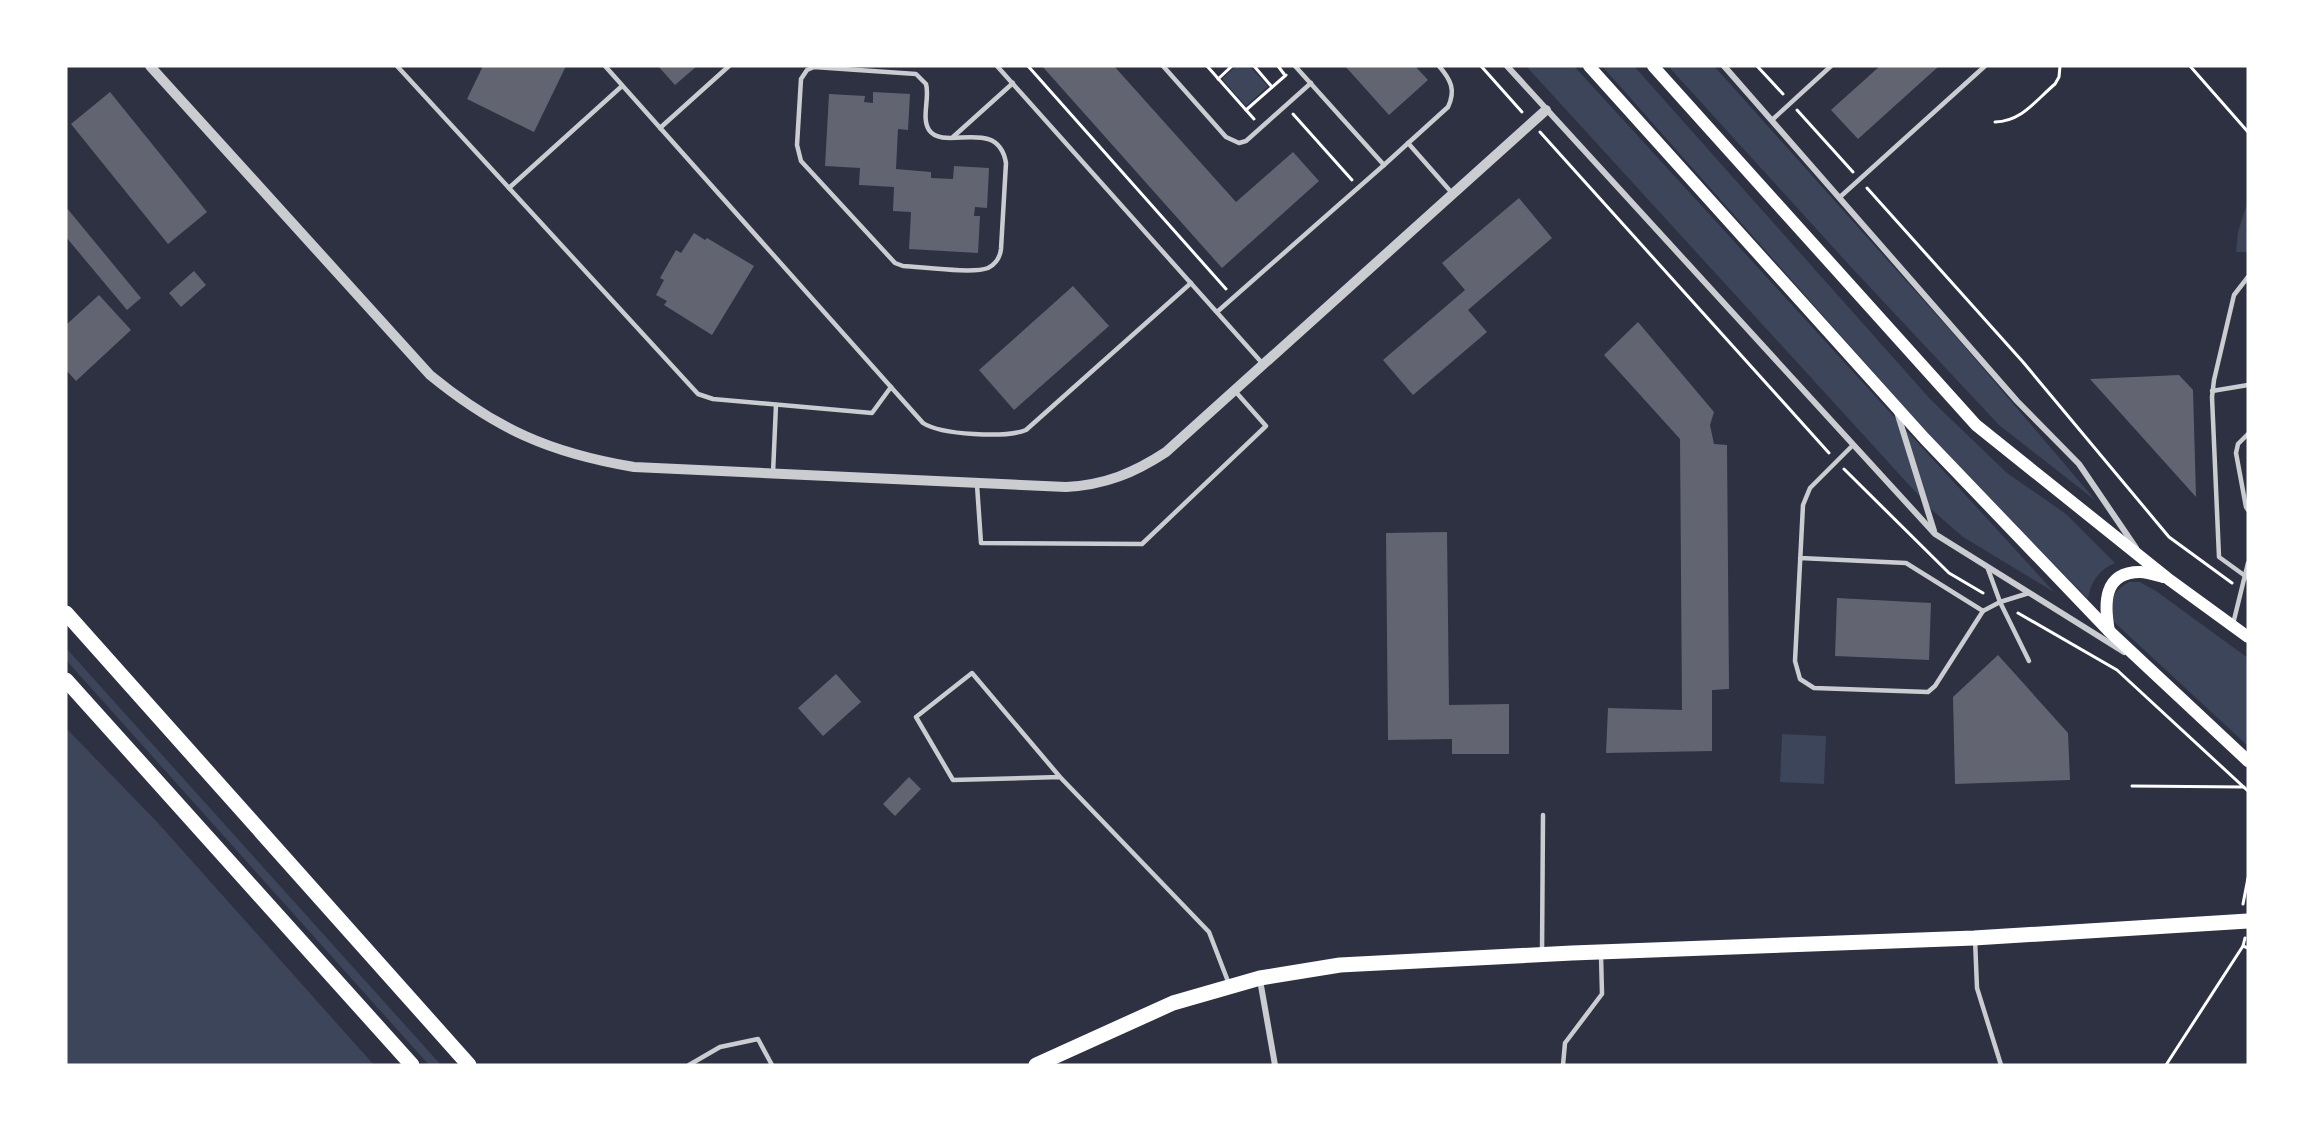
<svg xmlns="http://www.w3.org/2000/svg" width="2314" height="1131" font-family="'PT Sans Narrow',sans-serif">
  <style>
    .green { fill: #3c4559 }
    .building { fill: #626471 }
    .lines { fill: none; stroke-linecap: round; stroke-linejoin: round }
    .path { stroke: #fff; stroke-width: 3 }
    .service { stroke: #caccd0; stroke-width: 4.5 }
    .minor { stroke: #caccd0; stroke-width: 6 }
    .tertiary { stroke: #caccd0; stroke-width: 10 }
    .secondary { stroke: #fff; stroke-width: 12 }
    .primary { stroke: #fff; stroke-width: 15 }
  </style>
  <rect width="100%" height="100%" fill="#2d3142"/>
  <g class="green">
    <path d="M1236,66H1249L1268,86L1246,106L1222,79Z"/>
    <path d="M1526,66H1574L2054,592L1963,537L1932,510Z"/>
    <path d="M1602,66H1634L1931,400L2007,473L2066,514L2115,563C2099,570 2091,581 2088,599L1944,452Z"/>
    <path d="M1668,66H1714L1959,340L2096,501L1999,425L1851,267Z"/>
    <path d="M2248,200V252H2236L2238,232Z"/>
    <path d="M2129,582H2140L2156,591L2248,658V746L2112,620C2111,600 2110,593 2129,582Z"/>
    <path d="M66,648L441,1065H429L66,660Z"/>
    <path d="M66,728L158,823L374,1065H66Z"/>
    <path d="M1782,734L1826,736L1824,784L1780,782Z"/>
  </g>
  <g class="building">
    <path d="M483,66H566L534,132L467,99Z"/>
    <path d="M658,66H697L675,85Z"/>
    <path d="M1042,66H1114L1236,202L1293,152L1319,181L1222,268Z"/>
    <path d="M1345,66H1415L1428,80L1389,115Z"/>
    <path d="M1880,66H1939L1858,139L1831,110Z"/>
    <path d="M110,92L207,212L168,244L71,124Z"/>
    <path d="M873,92L910,94L908,130L898,129L896,169L931,172V178L953,179L954,166L989,168L987,208L975,207L974,216H980L978,253L909,249L911,212L893,211L894,187L859,185L860,168L825,166L829,94L865,96L864,102L873,103Z"/>
    <path d="M1519,198L1552,238L1468,310L1487,332L1413,395L1383,360L1465,290L1442,263Z"/>
    <path d="M66,207L141,298L127,310L66,237Z"/>
    <path d="M694,233L705,240L707,238L754,266L712,335L664,305L667,301L656,295L664,280L660,278L676,250L681,253Z"/>
    <path d="M194,271L206,285L181,307L169,293Z"/>
    <path d="M1073,286L1109,326L1014,410L979,370Z"/>
    <path d="M99,295L131,330L76,381L66,370V325Z"/>
    <path d="M1638,322L1714,412L1710,425L1714,444L1727,445L1729,689L1712,690V751L1606,753L1608,708L1682,710L1680,439L1604,355Z"/>
    <path d="M2179,375L2193,390L2196,497L2090,379Z"/>
    <path d="M1447,532L1449,705L1509,704V754H1452V739L1388,740L1386,533Z"/>
    <path d="M1837,598L1931,603L1929,660L1835,656Z"/>
    <path d="M1998,655L2068,733L2070,780L1955,784L1953,697Z"/>
    <path d="M836,674L861,702L823,736L798,708Z"/>
    <path d="M909,777L921,789L895,816L883,804Z"/>
  </g>
  <g class="lines">
    <g class="path">
      <path d="M1028,66L1226,289"/>
      <path d="M1207,66L1246,110"/>
      <path d="M1254,66L1272,87"/>
      <path d="M1278,66L1284,74"/>
      <path d="M1481,66L1522,112"/>
      <path d="M1757,66L1783,94"/>
      <path d="M2190,66L2248,132"/>
      <path d="M1218,79L1232,66"/>
      <path d="M1797,110L1853,172"/>
      <path d="M1293,114L1352,180"/>
      <path d="M1254,119L1246,110L1286,75"/>
      <path d="M1995,122C2022,121 2035,101 2055,84L2059,77L2060,66"/>
      <path d="M1540,132L1829,453"/>
      <path d="M1867,188L2023,362L2169,537L2232,583"/>
      <path d="M1844,469L1949,573L1983,593"/>
      <path d="M2018,613L2117,670L2248,791"/>
      <path d="M2132,786L2244,787"/>
      <path d="M2243,904L2248,878"/>
      <path d="M2245,938L2243,946L2248,948"/>
      <path d="M2166,1065L2243,946"/>
    </g>
    <g class="service">
      <path d="M397,66L509,188"/>
      <path d="M605,66L923,423C941,435 1006,438 1026,430L1191,283"/>
      <path d="M997,66L1263,364"/>
      <path d="M1163,66L1226,137L1239,143L1246,141L1311,83"/>
      <path d="M1295,66L1384,165L1448,107C1456,90 1451,80 1439,66"/>
      <path d="M814,67L916,74L926,84C930,97 921,118 929,130C944,152 998,116 1006,163L1001,249C1000,257 996,264 988,268C973,274 923,267 903,266L895,263L801,161L797,145L801,79L807,70Z"/>
      <path d="M622,86L509,188L698,394L713,399L872,413L891,387"/>
      <path d="M1772,120L1831,66"/>
      <path d="M660,128L729,66"/>
      <path d="M953,137L1013,83"/>
      <path d="M1408,143L1452,193"/>
      <path d="M1840,197L1985,66"/>
      <path d="M2248,277L2234,295L2214,380L2212,397L2219,557L2248,578"/>
      <path d="M1217,312L1384,165"/>
      <path d="M2212,391L2248,385"/>
      <path d="M2248,434L2238,444L2236,453L2246,507L2248,510"/>
      <path d="M773,473L776,405"/>
      <path d="M977,485L981,543L1142,544L1266,426L1235,391"/>
      <path d="M1800,558L1906,563L1983,611L1935,686L1928,692L1814,688L1800,679L1795,661L1803,505L1810,488L1853,445"/>
      <path d="M1988,569L2000,602L2029,661"/>
      <path d="M1983,611L2000,602L2029,593"/>
      <path d="M2233,624L2248,563"/>
      <path d="M1060,777L953,780L916,717L972,673L1060,777L1209,932L1229,984"/>
      <path d="M1975,939L1977,988L2001,1065"/>
      <path d="M1542,953L1543,815"/>
      <path d="M689,1065L720,1047L758,1039L772,1065"/>
      <path d="M1563,1065L1565,1043L1602,994L1601,955"/>
    </g>
    <g class="minor">
      <path d="M1507,66L1935,534L2124,652"/>
      <path d="M1724,66L2017,401L2079,464L2136,548"/>
      <path d="M1897,412L1934,531"/>
      <path d="M1260,980L1275,1065"/>
    </g>
    <path class="tertiary" d="M150,66L430,375C496,429 550,453 634,467L1066,487C1105,485 1134,473 1166,452L1546,110"/>
    <g class="secondary">
      <path d="M1589,66L1925,439L2109,631L2248,761"/>
      <path d="M1653,66L1976,425L2167,578L2248,637"/>
      <path d="M2109,631C2104,604 2103,572 2140,572C2147,572 2156,575 2163,577"/>
    </g>
    <g class="primary">
      <path d="M66,613L469,1065"/>
      <path d="M66,680L412,1065"/>
      <path d="M1036,1065L1173,1003L1260,978L1340,965L1572,953L1974,938L2248,921"/>
    </g>
  </g>
  <rect width="2314" height="1131" fill="none" stroke="#ffffff" stroke-width="135"/>
</svg>
